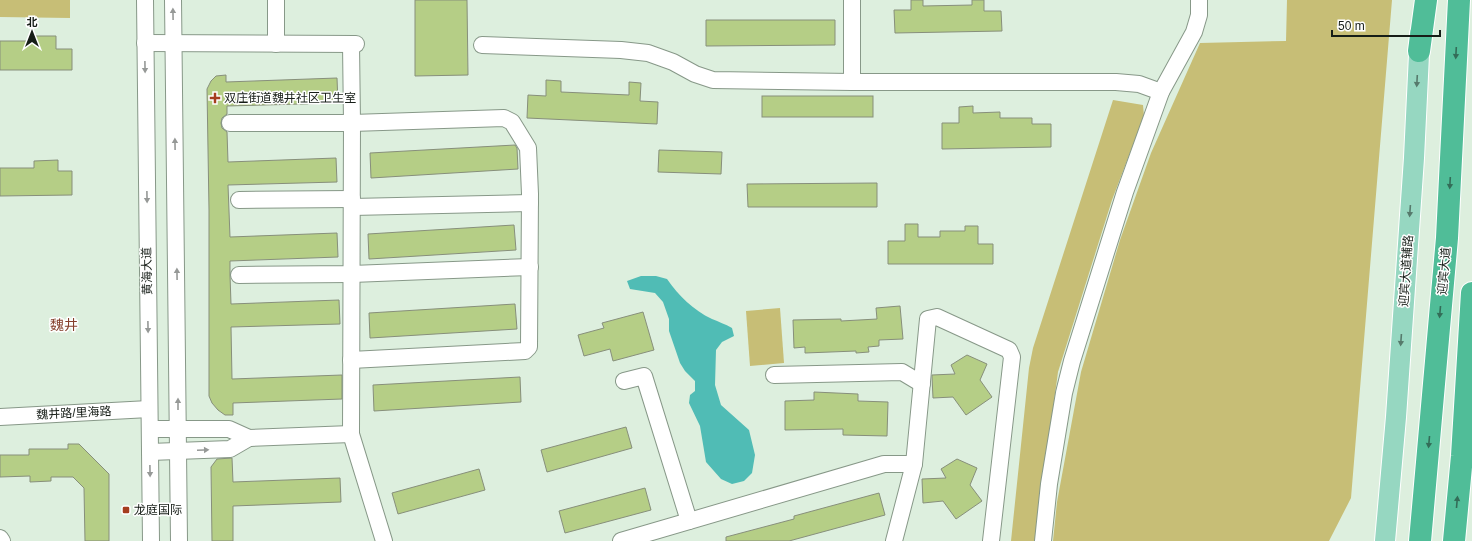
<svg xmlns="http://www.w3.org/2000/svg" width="1472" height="541" font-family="Arial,'Noto Sans SC',sans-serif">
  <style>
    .green { fill: #c7be76 }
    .water { fill: #50bcb5 }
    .building { fill: #b5ce86; stroke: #878f7b }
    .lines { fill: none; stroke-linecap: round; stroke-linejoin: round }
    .minor-casing { stroke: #879888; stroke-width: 18 }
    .major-casing { stroke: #fff; stroke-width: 22 }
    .highway-casing { stroke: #fff; stroke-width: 24 }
    .minor { stroke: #fff; stroke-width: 16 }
    .major { stroke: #96d7c1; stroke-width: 20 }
    .highway { stroke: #50bd98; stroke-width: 22 }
    .oneway { fill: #969997 }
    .oneway2 { fill: #336d58 }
    .oneway3 { fill: #567a6c }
    .poi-dot { fill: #a53d1e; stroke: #fff; stroke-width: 1.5 }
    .labels { text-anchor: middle; stroke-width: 3; stroke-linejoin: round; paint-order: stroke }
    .poi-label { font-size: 12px; fill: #161d17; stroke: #fff; text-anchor: start }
    .street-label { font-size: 12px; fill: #161d17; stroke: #fff }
    .quarter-label { font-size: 14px; fill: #85402c; stroke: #fff }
  </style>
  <rect width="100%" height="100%" fill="#ddefde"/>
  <g class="green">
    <path d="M0,0H70V18L0,17Z"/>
    <path d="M1287,0H1392L1351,498L1329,541H1053L1057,502L1081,372L1120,240L1151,153L1200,43L1286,41Z"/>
    <path d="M1113,100L1143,105L1144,116L1112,200L1058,372L1035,541H1011L1029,368L1033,348Z"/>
    <path d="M780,308L784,363L750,366L746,311Z"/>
  </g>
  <path class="water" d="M641,276H656L667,279C679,296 693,310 712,319C719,322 725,324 732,328L734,336L722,342L716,350L715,385L721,405L749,430L755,455L752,473L744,481L732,484L721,479L706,462L700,426L689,403L690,395L695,391V381L685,371L680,363L669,331V319L663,302L655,293L630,289L627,281Z"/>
  <g class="building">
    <path d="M415,0H467L468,75L415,76Z"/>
    <path d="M911,0H923V6L972,5V0H984V11H1001L1002,31L895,33L894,10H911Z"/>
    <path d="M706,20H835V45L706,46Z"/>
    <path d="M32,36H56V49H72V70H0V41H32Z"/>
    <path d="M226,75V82L337,78L338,103L227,106V114L222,118L221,123L222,128L227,132L228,162L336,158L337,182L228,185L230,237L337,233L338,257L230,261V275L231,304L339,300L340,324L231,327L232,379L342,375V399L233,403V415H225L218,410L212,403L209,396V210L207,89L211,81L216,76Z"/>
    <path d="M546,80L561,81V92L629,95V82L641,83L640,101L658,102L657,124L527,118L528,95L546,96Z"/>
    <rect x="762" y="96" width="111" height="21"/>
    <path d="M973,106V113L1000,112V118H1032V124H1051V147L942,149V123H959V107Z"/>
    <path d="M515,145L517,148L518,169L371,178L370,153Z"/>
    <path d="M659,150L722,152L721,174L658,172Z"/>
    <path d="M58,160V171H72V195L0,196V168H34V161Z"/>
    <path d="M877,183V207H748L747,184Z"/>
    <path d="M905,224H918V237H940V231H965V226H978V244H993V264H888V241H905Z"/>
    <path d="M514,225L516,250L369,259L368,234Z"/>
    <path d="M515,304L517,329L370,338L369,313Z"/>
    <path d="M900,306L903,339L879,340V346L868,347L869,352L856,353V351L805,353V347L794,348L793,320L841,319V321L877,319L876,308Z"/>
    <path d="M643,312L654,350L613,361L610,349L584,356L578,335L604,328L602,323Z"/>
    <path d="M967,355L987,364L980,380L992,397L966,415L953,397L933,398L932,377V375L955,374L951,365Z"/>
    <path d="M520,377L521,402L374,411L373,385Z"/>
    <path d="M814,392L858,394V401L888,402L887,436L843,435V429L785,430V401L814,400Z"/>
    <path d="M626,427L632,448L547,472L541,450Z"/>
    <path d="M68,444H79L109,474V541H85L84,488L73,477H51V481L30,482V476L0,477V455H29V449H68Z"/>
    <path d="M232,458L233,482L340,478L341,502L233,506V541H212L211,467L217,459Z"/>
    <path d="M957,459L977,468L970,485L982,501L956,519L943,501L923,503L922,479L946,478L941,469Z"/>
    <path d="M479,469L485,490L398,514L392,493Z"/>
    <path d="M645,488L651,510L565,533L559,511Z"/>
    <path d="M879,493L885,515L789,541H726V537L794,519V516Z"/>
  </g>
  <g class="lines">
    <defs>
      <g id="minor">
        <path d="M145,0L151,541"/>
        <path d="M173,0L179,541"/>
        <path d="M145,43L356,44"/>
        <path d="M276,44V0"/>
        <path d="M351,44L352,123L351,434L384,541"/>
        <path d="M482,45L621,50L648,53L673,62L695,74L713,80L852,82H1116L1139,84L1161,92"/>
        <path d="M852,82V0"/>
        <path d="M230,123H352L504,118L512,122L528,148L530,194L529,347L525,351L351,360"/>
        <path d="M239,200L352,199"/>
        <path d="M352,207L530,203"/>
        <path d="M239,275L352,274L530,267"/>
        <path d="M774,375L902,372L922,384"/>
        <path d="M624,381L644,376L689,521"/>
        <path d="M0,417L149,409"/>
        <path d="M150,429H229L249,438L230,449L150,452"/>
        <path d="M249,438L351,434"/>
        <path d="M0,538L2,541"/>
        <path d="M621,541L884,464H914"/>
        <path d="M894,541L914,464L928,319L937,317L1009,350L1012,357L991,541"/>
        <path d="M1043,541L1049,484L1064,393L1072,361L1125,192L1161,92L1194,32L1199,15V0"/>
      </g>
      <path id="major" d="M1385,541L1396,417L1414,158L1420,34"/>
      <g id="highway">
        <path d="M1419,51L1426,0"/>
        <path d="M1420,541L1447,238L1459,0"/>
        <path d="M1454,541L1462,456L1472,293"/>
      </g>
    </defs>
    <use href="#minor" class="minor-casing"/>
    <use href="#major" class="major-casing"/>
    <use href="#highway" class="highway-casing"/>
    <use href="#minor" class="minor"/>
    <use href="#major" class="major"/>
    <use href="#highway" class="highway"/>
  </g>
  <defs><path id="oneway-solid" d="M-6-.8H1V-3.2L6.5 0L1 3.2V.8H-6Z"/></defs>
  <g class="oneway">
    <use href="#oneway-solid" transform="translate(173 14) rotate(-91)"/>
    <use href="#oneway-solid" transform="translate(145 67) rotate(89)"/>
    <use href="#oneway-solid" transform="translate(175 144) rotate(-91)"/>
    <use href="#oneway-solid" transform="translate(147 197) rotate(89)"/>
    <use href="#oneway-solid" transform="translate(177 274) rotate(-91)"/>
    <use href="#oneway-solid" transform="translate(148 327) rotate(89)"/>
    <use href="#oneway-solid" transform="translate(178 404) rotate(-90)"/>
    <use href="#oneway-solid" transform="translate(203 450) rotate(-2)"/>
    <use href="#oneway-solid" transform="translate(150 471) rotate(89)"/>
  </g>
  <g class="oneway2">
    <use href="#oneway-solid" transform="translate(1456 53) rotate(93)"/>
    <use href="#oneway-solid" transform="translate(1450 183) rotate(93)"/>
    <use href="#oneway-solid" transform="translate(1440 312) rotate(95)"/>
    <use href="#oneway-solid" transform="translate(1429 442) rotate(95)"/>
    <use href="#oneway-solid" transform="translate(1457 502) rotate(-85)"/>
  </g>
  <g class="oneway3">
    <use href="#oneway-solid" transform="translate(1417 81) rotate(93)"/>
    <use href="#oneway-solid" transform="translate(1410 211) rotate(94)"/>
    <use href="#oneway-solid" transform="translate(1401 340) rotate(94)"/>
  </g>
  <g class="poi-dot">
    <path d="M213 92h4v4h4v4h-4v4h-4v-4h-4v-4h4z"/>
    <rect x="122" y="506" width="8" height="8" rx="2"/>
  </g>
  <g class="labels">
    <g class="poi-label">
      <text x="224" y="102">双庄街道魏井社区卫生室</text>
      <text x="134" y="514">龙庭国际</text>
    </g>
    <g class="street-label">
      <text transform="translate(147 271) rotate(-91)" y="4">黄海大道</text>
      <text transform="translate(1406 271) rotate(-86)" y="4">迎宾大道辅路</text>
      <text transform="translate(1444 271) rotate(-85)" y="4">迎宾大道</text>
      <text transform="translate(74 413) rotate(-3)" y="4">魏井路/里海路</text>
    </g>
    <g class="quarter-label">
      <text x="64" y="330">魏井</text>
    </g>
  </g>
  <g transform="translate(32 32)" stroke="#ffffff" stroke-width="3" paint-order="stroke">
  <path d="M0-3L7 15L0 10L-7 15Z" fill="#161d17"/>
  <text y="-6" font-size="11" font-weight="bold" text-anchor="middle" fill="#161d17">北</text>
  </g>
  <path d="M1332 30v6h108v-6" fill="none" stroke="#161d17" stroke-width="2"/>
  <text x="1338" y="30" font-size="12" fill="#161d17" stroke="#ffffff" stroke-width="3" paint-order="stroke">50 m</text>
</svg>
